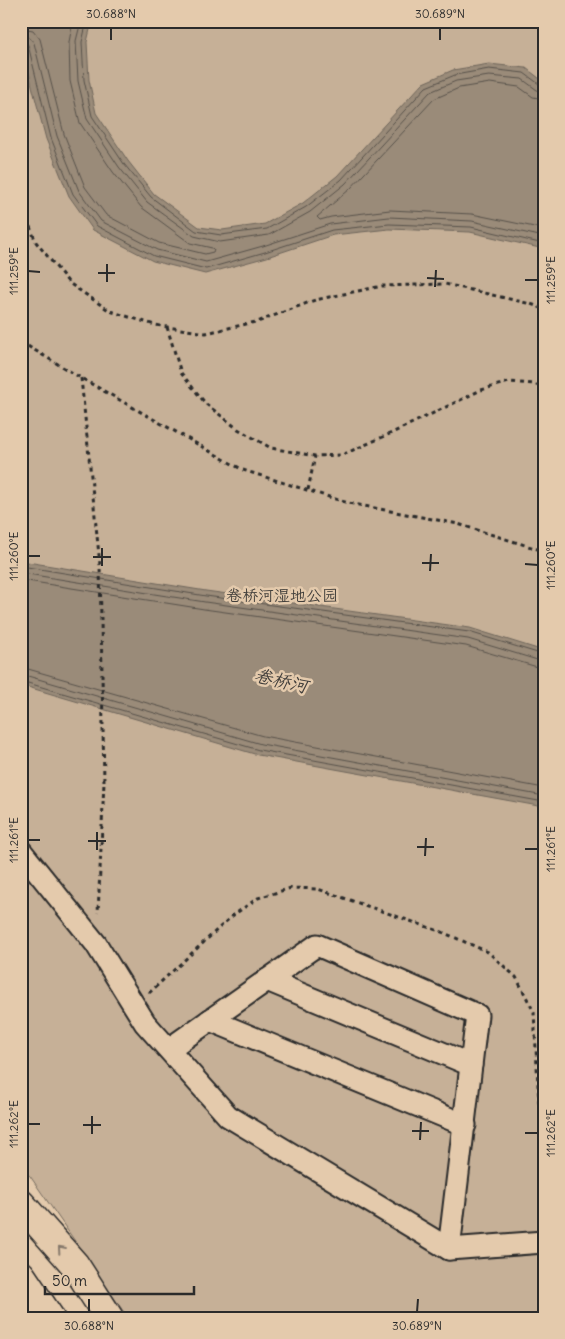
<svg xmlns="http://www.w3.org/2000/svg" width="565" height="1339" font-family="Delius,'LXGW WenKai TC',sans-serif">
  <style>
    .green { fill: #c6b097; stroke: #786e61 }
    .water { fill: #9a8b79; stroke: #6e655a }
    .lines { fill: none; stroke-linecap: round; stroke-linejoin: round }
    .shore { stroke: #57514a; stroke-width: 1 }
    .street-casing { stroke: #2b2b2b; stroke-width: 25 }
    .primary-casing { stroke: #2b2b2b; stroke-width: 31 }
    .path { stroke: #2b2b2b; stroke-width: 3; stroke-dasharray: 4 4; stroke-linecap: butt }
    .street { stroke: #e4caac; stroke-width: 21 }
    .primary { stroke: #e4caac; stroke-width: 28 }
    .oneway { stroke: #887a6c }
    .ticks { fill: none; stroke: #2b2b2b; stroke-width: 2 }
    .labels { text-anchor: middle; stroke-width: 5; stroke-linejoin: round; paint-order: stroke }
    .park-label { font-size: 16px; fill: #423f3b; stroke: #e4caac }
    .water-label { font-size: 18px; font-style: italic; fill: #413e3b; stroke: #e4caac }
    .neatline { fill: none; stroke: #2b2b2b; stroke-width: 2 }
    .ticks-label { font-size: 12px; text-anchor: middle; fill: #2b2b2b }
  </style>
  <rect width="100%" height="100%" fill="#e4caac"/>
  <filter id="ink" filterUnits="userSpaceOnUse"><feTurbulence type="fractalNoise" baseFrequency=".02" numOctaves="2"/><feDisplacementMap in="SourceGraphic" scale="10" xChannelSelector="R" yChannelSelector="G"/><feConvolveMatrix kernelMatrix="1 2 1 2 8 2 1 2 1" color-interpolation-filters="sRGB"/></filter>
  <g filter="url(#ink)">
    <path class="green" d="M21,21H544V1318H128L30,1176L21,1168Z"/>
    <g class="water">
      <path d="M21,21H92L87,42L89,80L96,113L128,161L154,194L199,227L222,230L265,224L303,203L337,176L423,83L453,70L489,64L526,68L544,82V249L470,232L389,229L333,235L267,257L205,274L153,261L93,230L69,196L46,139L32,86L21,36Z"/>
      <path d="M21,561L206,591L470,628L544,651V807L258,755L21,685Z"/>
    </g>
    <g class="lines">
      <g class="shore">
        <path d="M81,21L76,41L78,81L87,119L119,167L147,202L194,236L220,242L269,235L310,212L345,184L430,92L456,81L489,76L522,79L537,90L544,92"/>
        <path d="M87,21L82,42L84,80L92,116L124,164L151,197L196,231L221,235L267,229L306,207L341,180L426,87L455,75L489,69L524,73L539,84L544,85"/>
        <path d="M21,28L33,30L40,39L64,134L85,187L106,215L159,243L205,254L213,252L214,250L212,248L190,243L141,207L113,172L80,123L70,81L69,42L73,21"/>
        <path d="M21,35L29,37L34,43L57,136L79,191L101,221L157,250L206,262L263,246L330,224L389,217L472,221L544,237"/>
        <path d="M21,41L26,42L28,45L51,138L73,194L97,226L154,256L206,269L265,252L332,230L389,224L471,227L544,244"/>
        <path d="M544,99L533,97L519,87L490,83L459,88L434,99L350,189L317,217L320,220L331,217L390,210L472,214L544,229"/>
        <path d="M21,566L206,596L469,632L544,655"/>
        <path d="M21,573L205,602L468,639L544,662"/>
        <path d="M21,580L204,609L466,646L544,669"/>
        <path d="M21,667L263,736L544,788"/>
        <path d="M21,674L261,744L544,796"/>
        <path d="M21,681L259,750L544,802"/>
      </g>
      <defs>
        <g id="street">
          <path d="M21,851L96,944L145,1023L228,1116L449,1249L544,1242"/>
          <path d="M267,980L471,1065"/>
          <path d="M210,1020L465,1125"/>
          <path d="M169,1049L317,945L477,1015L449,1249"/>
        </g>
        <g id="primary">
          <path d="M21,1204L75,1265L109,1318"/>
          <path d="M21,1275L50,1318"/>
        </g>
      </defs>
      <use href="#street" class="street-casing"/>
      <use href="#primary" class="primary-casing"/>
      <g class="path">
        <path d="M21,204L36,242L69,283L110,311L155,325L206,333L260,321L315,300L382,286L445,284L531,304L544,309"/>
        <path d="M167,327L181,373L206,404L238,429L271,448L315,456L342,455L392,433L481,390L509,382L534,384L544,388"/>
        <path d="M21,342L81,378L243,470L348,503L458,524L544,551"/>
        <path d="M81,378L100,565L104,782L98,913"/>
        <path d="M308,490L315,456"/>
        <path d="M149,993L232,916L258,898L291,888L318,889L442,932L488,952L516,977L534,1012L539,1103L544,1115"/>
      </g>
      <use href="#street" class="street"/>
      <use href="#primary" class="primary"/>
    </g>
    <defs><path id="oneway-chevron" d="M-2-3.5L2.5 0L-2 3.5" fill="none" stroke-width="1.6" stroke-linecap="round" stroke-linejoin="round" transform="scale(1.25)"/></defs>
    <use class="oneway" href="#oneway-chevron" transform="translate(61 1249) rotate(-131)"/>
  </g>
  <path class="ticks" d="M111,40V28M440,40V28M28,271L40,272M98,273H115M427,278L444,279M525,280H538M107,282V264M435,287L436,270M28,556H40M93,557H111M422,563H439M525,564L538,565M102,566V548M430,571L431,554M28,840H40M88,841H106M417,847H434M525,849H538M97,850V832M425,856L426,838M28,1124H40M83,1125H101M412,1131H429M525,1133H538M92,1134V1116M420,1140L421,1122M89,1312V1299M417,1312L418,1299"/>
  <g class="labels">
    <g class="park-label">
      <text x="282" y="601">卷桥河湿地公园</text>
    </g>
    <g class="water-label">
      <text transform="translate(281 681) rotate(13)" y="6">卷桥河</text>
    </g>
  </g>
  <rect width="565" height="1339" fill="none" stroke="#e4caac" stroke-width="55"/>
  <path d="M45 1286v8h149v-8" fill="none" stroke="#2b2b2b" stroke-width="2.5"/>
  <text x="52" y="1286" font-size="15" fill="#2b2b2b" stroke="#e4caac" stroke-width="4" paint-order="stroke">50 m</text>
  <rect x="28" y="28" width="510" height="1284" class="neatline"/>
  <g class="ticks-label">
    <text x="111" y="18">30.688°N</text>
    <text x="440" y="18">30.689°N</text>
    <text transform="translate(14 271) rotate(-90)" y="4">111.259°E</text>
    <text transform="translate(551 280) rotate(-90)" y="4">111.259°E</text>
    <text transform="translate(14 556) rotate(-90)" y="4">111.260°E</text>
    <text transform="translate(551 565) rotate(-90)" y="4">111.260°E</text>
    <text transform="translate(14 840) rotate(-90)" y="4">111.261°E</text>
    <text transform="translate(551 849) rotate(-90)" y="4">111.261°E</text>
    <text transform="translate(14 1124) rotate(-90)" y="4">111.262°E</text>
    <text transform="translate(551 1133) rotate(-90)" y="4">111.262°E</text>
    <text x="89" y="1330">30.688°N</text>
    <text x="417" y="1330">30.689°N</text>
  </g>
</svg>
